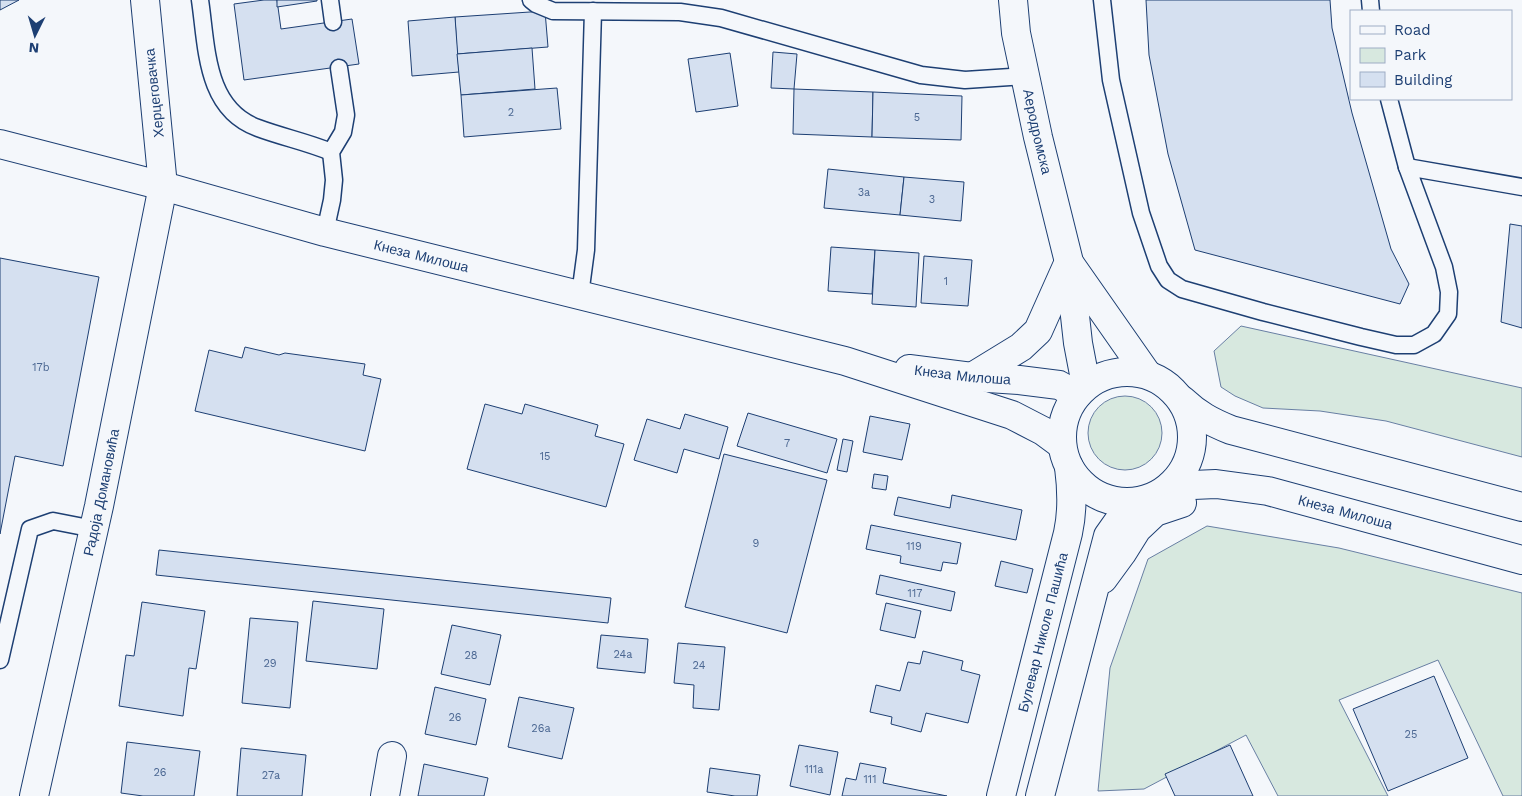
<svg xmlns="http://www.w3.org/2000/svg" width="1522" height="796" font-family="'Work Sans',sans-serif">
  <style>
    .green { fill: #d7e8df; stroke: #687fa3 }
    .building { fill: #d5e0f0; stroke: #1d3f73 }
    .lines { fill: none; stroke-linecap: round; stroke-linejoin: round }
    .lane-casing { stroke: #1d3f73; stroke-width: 19 }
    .street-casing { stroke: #1d3f73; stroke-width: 30 }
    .secondary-casing { stroke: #1d3f73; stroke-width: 30 }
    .primary-casing { stroke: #1d3f73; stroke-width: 30 }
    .lane { stroke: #f4f7fb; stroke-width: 16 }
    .street { stroke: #f4f7fb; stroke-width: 28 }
    .secondary { stroke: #f4f7fb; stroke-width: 28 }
    .primary { stroke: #f4f7fb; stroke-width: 28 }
    .labels { text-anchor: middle; stroke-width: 4; stroke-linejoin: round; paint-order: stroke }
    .number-label { font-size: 11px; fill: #4b6792 }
    .street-label { font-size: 14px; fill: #1d3f73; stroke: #f4f7fb }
  </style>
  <rect width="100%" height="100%" fill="#f4f7fb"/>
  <g class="green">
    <path d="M1241,326L1522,388V457L1386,421L1320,411L1263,408L1235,396L1221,387L1214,351Z"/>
    <circle cx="1125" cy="433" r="37"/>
    <path d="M1207,526L1339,548L1522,593V796H1503L1438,660L1339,700L1388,796H1278L1246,735L1144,789L1098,791L1110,668L1148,559Z"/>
  </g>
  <g class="building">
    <path d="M0,0H19L0,10Z"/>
    <path d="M264,0H277L281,29L352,19L359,64L244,80L234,4Z"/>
    <path d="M277,0H317V1L277,7Z"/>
    <path d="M1146,0H1330L1332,28L1352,113L1391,249L1409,284L1400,304L1195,250L1168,154L1149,55Z"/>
    <path d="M545,11L548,47L457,54L455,17Z"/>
    <path d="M455,17L459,72L412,76L408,21Z"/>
    <path d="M532,48L535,89L461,95L457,54Z"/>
    <path d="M773,52L797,54L794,89L771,88Z"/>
    <path d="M730,53L738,106L696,112L688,59Z"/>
    <path d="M557,88L561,129L464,137L461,95Z"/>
    <path d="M794,89L873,92L872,137L793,134Z"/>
    <path d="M873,92L962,96L961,140L872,137Z"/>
    <path d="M828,169L904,177L900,215L824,208Z"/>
    <path d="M904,177L964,182L961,221L900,215Z"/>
    <path d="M1510,224L1522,226V328L1501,322Z"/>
    <path d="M831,247L875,250L872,294L828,291Z"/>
    <path d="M875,250L919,253L916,307L872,304Z"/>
    <path d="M924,256L972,260L968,306L921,303Z"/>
    <path d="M0,258L99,277L63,466L15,456L0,534Z"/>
    <path d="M245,347L279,355L285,353L365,364L363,375L381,379L365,451L195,411L209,350L242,358Z"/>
    <path d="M485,404L522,414L525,404L598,425L595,436L624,444L606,507L467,469Z"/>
    <path d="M748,413L837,439L827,473L737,446Z"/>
    <path d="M685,414L728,427L719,459L684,449L677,473L634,460L647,419L680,429Z"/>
    <path d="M870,416L910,424L902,460L863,452Z"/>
    <path d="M843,439L853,441L847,472L837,470Z"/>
    <path d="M724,454L827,480L787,633L685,607Z"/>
    <path d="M874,474L888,476L886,490L872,488Z"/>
    <path d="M952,495L1022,510L1016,540L894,515L898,497L950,508Z"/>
    <path d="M871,525L961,543L957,564L943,562L941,571L900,563L901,556L866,549Z"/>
    <path d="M159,550L611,598L608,623L156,575Z"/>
    <path d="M1001,561L1033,569L1027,593L995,586Z"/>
    <path d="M880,575L955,592L951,611L876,594Z"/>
    <path d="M313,601L384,609L377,669L306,661Z"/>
    <path d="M142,602L205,611L196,669L189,668L183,716L119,706L126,655L134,656Z"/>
    <path d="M886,603L921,611L915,638L880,630Z"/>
    <path d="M250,618L298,622L290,708L242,703Z"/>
    <path d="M452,625L501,635L490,685L441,674Z"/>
    <path d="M601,635L648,639L645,673L597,668Z"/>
    <path d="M678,643L725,647L719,710L693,708L694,685L674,683Z"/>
    <path d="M923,651L963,661L961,670L980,675L968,723L926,713L921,732L891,724L892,717L870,712L876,685L900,691L908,662L920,664Z"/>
    <path d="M1434,676L1468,758L1388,791L1353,709Z"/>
    <path d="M435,687L486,699L476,745L425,734Z"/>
    <path d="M519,697L574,708L562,759L508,747Z"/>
    <path d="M127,742L200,751L194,796H143L121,793Z"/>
    <path d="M799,745L838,752L830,795L790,786Z"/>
    <path d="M1230,745L1253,796H1175L1165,774Z"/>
    <path d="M241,748L306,755L302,796H237Z"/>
    <path d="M860,763L886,768L883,783L947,796H842L846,778L856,780Z"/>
    <path d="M424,764L488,778L484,796H418Z"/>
    <path d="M710,768L760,775L757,796H735L707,792Z"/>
  </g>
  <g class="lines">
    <defs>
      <g id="lane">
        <path d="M200,0C207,47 205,109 258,128C282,137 307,142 331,152"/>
        <path d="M330,0L333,22"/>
        <path d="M531,0L536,4L553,11L680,12L721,18L921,75L965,80L1025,76"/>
        <path d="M1102,0L1111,80L1141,213L1159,266L1168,280L1182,289L1263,312L1361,337L1396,345H1414L1434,334L1448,314L1449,292L1444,267L1407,167L1522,187"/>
        <path d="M1370,0L1371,11"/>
        <path d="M1389,99L1407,167"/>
        <path d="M325,232L332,200L334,180L331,152L343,132L346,115L339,68"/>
        <path d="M580,295L586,250L593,11"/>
        <path d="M0,660L30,529L53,521L94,529"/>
      </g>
      <g id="street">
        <path id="s1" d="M0,144L163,186L325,232L845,361L1012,415L1043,431L1062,445"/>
        <path id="s2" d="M909,369L972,377L1019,380L1059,385L1077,395"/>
        <path id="s3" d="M34,796L99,506L163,186L145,0"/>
        <path d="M385,796L392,756"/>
      </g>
      <g id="secondary">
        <path id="s4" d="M1013,0L1016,33L1038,137L1069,262L1078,343L1086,385"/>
        <path d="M1070,264L1147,374"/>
        <path d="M972,377L1021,347L1038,331L1067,266"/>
      </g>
      <g id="primary">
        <circle cx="1127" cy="437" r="65"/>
        <path d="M1182,400C1198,415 1211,422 1231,430L1522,507"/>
        <path id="s5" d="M1167,489L1193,485L1216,484L1268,491L1522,560"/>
        <path d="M1103,579L1122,553L1137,529L1155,512L1182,503"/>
        <path id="s6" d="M1001,796L1068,533C1073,510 1072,490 1069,467"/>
        <path d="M1040,796L1108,536L1132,502"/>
      </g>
    </defs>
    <use href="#lane" class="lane-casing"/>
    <use href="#street" class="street-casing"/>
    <use href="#secondary" class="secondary-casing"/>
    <use href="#primary" class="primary-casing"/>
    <use href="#lane" class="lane"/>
    <use href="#street" class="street"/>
    <use href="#secondary" class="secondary"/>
    <use href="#primary" class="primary"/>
  </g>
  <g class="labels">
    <g class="number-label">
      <text x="511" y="116">2</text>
      <text x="917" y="121">5</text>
      <text x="864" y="196">3a</text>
      <text x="932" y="203">3</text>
      <text x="946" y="285">1</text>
      <text x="41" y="371">17b</text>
      <text x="787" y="447">7</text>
      <text x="545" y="460">15</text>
      <text x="756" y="547">9</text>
      <text x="914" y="550">119</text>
      <text x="915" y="597">117</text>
      <text x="623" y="658">24a</text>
      <text x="471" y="659">28</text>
      <text x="270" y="667">29</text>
      <text x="699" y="669">24</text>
      <text x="455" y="721">26</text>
      <text x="541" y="732">26a</text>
      <text x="1411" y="738">25</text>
      <text x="814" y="773">111a</text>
      <text x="160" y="776">26</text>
      <text x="271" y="779">27a</text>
      <text x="870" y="783">111</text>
    </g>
    <g class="street-label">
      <text transform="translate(154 93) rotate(-96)" y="5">Херцеговачка</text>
      <text dy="5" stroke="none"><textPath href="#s4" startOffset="134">Аеродромска</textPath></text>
      <text dy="5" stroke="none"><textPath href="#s1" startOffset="436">Кнеза Милоша</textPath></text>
      <text dy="5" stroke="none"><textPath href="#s2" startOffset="54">Кнеза Милоша</textPath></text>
      <text dy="5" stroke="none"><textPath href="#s3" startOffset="311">Радоја Домановића</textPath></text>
      <text dy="5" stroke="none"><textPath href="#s5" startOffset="182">Кнеза Милоша</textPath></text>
      <text dy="5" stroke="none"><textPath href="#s6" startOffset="169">Булевар Николе Пашића</textPath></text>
    </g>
  </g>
  <rect x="1350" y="10" width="162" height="90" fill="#f4f7fb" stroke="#9eadc5"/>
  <rect x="1360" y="26" width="25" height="8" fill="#f4f7fb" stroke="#9eadc5"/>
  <text x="1394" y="35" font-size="15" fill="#1d3f73">Road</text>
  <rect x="1360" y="48" width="25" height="15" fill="#d7e8df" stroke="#9eadc5"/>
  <text x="1394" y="60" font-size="15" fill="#1d3f73">Park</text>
  <rect x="1360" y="72" width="25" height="15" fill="#d5e0f0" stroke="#9eadc5"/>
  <text x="1394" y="85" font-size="15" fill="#1d3f73">Building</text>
  <g transform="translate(35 35) rotate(185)" stroke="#f4f7fb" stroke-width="4" paint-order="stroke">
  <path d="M0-4L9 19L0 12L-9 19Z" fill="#1d3f73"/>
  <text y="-8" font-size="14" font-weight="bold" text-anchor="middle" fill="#1d3f73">N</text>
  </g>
</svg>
